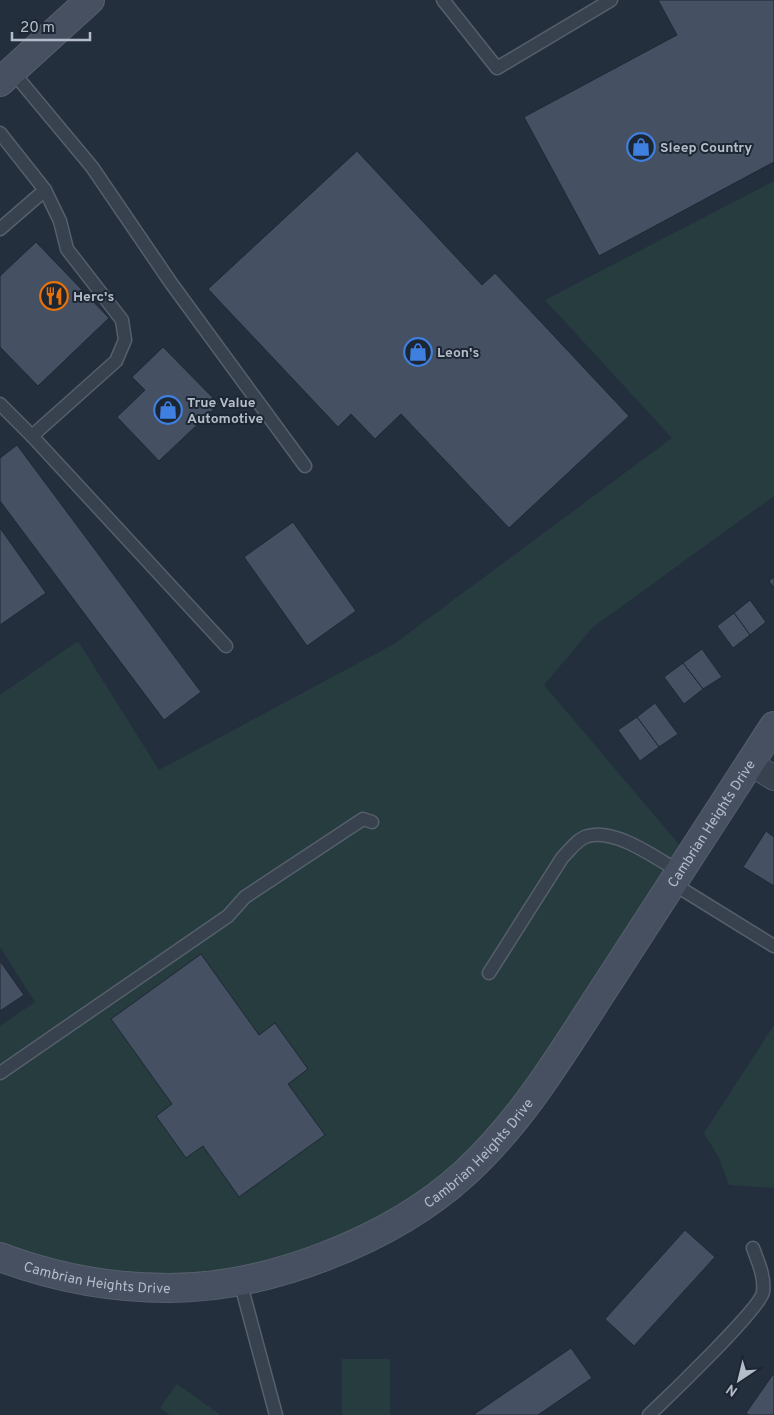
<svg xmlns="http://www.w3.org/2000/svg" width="774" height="1415" font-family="Overpass,sans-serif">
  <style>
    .green { fill: #263c3f }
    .building { fill: #455162; stroke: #1f2835 }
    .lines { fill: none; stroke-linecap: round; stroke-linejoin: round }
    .lane-casing { stroke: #565f6c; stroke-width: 15 }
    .street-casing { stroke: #565f6c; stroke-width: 26 }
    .secondary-casing { stroke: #565f6c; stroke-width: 30 }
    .lane { stroke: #38414e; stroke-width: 12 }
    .street { stroke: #38414e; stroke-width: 24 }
    .secondary { stroke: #465061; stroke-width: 28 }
    .labels { text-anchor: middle; stroke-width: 4; stroke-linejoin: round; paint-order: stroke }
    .poi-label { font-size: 14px; font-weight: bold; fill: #b4bcc9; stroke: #1d2633; text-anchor: start }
    .street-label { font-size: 14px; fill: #b4bcc9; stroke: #1d2633 }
  </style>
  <rect width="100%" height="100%" fill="#242f3e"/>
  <g class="green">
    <path d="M774,181V496L593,627L544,685L688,855L494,1141L365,1238L170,1286L0,1255V1026L35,1002L0,947V695L78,641L159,770L394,644L672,438L545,300Z"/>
    <path d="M774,1025V1188L729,1185L719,1158L704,1133Z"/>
    <rect x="342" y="1359" width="48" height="56"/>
    <path d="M177,1384L219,1414L218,1415H170L160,1408Z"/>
  </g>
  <g class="building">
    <path d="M658,0H774V162L599,256L524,117L677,35Z"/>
    <path d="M357,151L482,285L495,273L629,416L509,528L401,414L375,439L351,414L338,427L208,289Z"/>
    <path d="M36,242L109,318L38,386L0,347V276Z"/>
    <path d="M163,347L219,404L159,461L117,417L145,390L132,377Z"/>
    <path d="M17,445L201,692L164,720L0,501V458Z"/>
    <path d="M293,522L356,611L307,646L244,557Z"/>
    <path d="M0,528L46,593L0,625Z"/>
    <path d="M774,577V588L769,581Z"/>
    <path d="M750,600L766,622L750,635L734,613Z"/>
    <path d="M734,613L750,635L733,648L717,626Z"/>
    <path d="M702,649L722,677L703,689L683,663Z"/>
    <path d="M683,663L703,689L684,704L664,677Z"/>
    <path d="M655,703L678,734L659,747L637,717Z"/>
    <path d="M637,717L659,747L640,761L618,730Z"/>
    <path d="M766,831L774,837V886L743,867Z"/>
    <path d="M201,954L259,1035L275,1023L308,1069L288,1084L325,1135L239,1197L203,1146L186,1158L156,1116L172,1104L111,1019Z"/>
    <path d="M0,961L24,995L0,1011Z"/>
    <path d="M685,1230L715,1257L634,1346L605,1319Z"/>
    <path d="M571,1348L592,1378L538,1415H473Z"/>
    <path d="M774,1373V1415H749L746,1413Z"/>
  </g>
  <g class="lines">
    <defs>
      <g id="lane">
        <path d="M443,0L497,68L611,0"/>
        <path d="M12,71L92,167L171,283L305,466"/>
        <path d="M0,133L45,190L60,221L67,249L122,320L125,340L116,361L32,436"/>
        <path d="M0,229L45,190"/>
        <path d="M0,404L32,436L226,646"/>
        <path d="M672,883L774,946"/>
        <path d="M489,973L562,858C569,851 578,838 588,836C616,828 657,859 680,872"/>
        <path d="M0,1073L228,916L245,897L363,819L372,822"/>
        <path d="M240,1281L276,1415"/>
        <path d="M649,1415C667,1398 761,1308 763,1292C765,1276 758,1262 753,1248"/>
      </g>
      <path id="street" d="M750,763L774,778"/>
      <g id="secondary">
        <path d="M0,82L90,0"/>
        <path id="s1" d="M0,1257C53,1277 112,1288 169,1288C268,1288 392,1240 465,1173C525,1118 565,1048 609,981C664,896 719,811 774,726"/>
      </g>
    </defs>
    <use href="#lane" class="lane-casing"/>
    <use href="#street" class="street-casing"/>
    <use href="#secondary" class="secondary-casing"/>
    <use href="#lane" class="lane"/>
    <use href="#street" class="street"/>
    <use href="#secondary" class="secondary"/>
  </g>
  <defs>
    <symbol id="shop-ring" viewBox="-11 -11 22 22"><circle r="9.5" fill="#1d2633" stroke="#3f7fe0" stroke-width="1.5"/><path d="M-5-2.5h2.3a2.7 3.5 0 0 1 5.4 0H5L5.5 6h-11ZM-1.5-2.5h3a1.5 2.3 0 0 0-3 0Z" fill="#3f7fe0"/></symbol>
    <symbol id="restaurant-ring" viewBox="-11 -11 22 22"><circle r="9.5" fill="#1d2633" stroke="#e8710a" stroke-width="1.5"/><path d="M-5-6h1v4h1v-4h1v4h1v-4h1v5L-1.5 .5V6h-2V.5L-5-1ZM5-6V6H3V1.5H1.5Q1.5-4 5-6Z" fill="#e8710a"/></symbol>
  </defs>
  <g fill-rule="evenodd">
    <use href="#shop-ring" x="625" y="131" width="32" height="32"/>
    <use href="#restaurant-ring" x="38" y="280" width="32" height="32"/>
    <use href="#shop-ring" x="402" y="336" width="32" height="32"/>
    <use href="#shop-ring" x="152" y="394" width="32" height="32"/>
  </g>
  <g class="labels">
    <g class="poi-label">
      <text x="660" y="152">Sleep Country</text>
      <text x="73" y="301">Herc's</text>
      <text x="437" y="357">Leon's</text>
      <text x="187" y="407">True Value<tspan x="187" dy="16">Automotive</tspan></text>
    </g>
    <g class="street-label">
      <text dy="5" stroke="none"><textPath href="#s1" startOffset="925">Cambrian Heights Drive</textPath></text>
      <text dy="5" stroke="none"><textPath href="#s1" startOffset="520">Cambrian Heights Drive</textPath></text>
      <text dy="5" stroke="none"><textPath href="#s1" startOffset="100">Cambrian Heights Drive</textPath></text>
    </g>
  </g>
  <g transform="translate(739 1380) rotate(215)" stroke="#1d2633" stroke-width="4" paint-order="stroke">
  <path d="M0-4L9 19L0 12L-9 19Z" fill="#b4bcc9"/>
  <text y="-8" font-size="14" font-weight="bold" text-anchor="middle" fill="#b4bcc9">N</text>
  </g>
  <path d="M12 32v8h78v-8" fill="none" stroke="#b4bcc9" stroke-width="2.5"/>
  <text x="20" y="32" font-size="15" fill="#b4bcc9" stroke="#1d2633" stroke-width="4" paint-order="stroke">20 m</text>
</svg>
